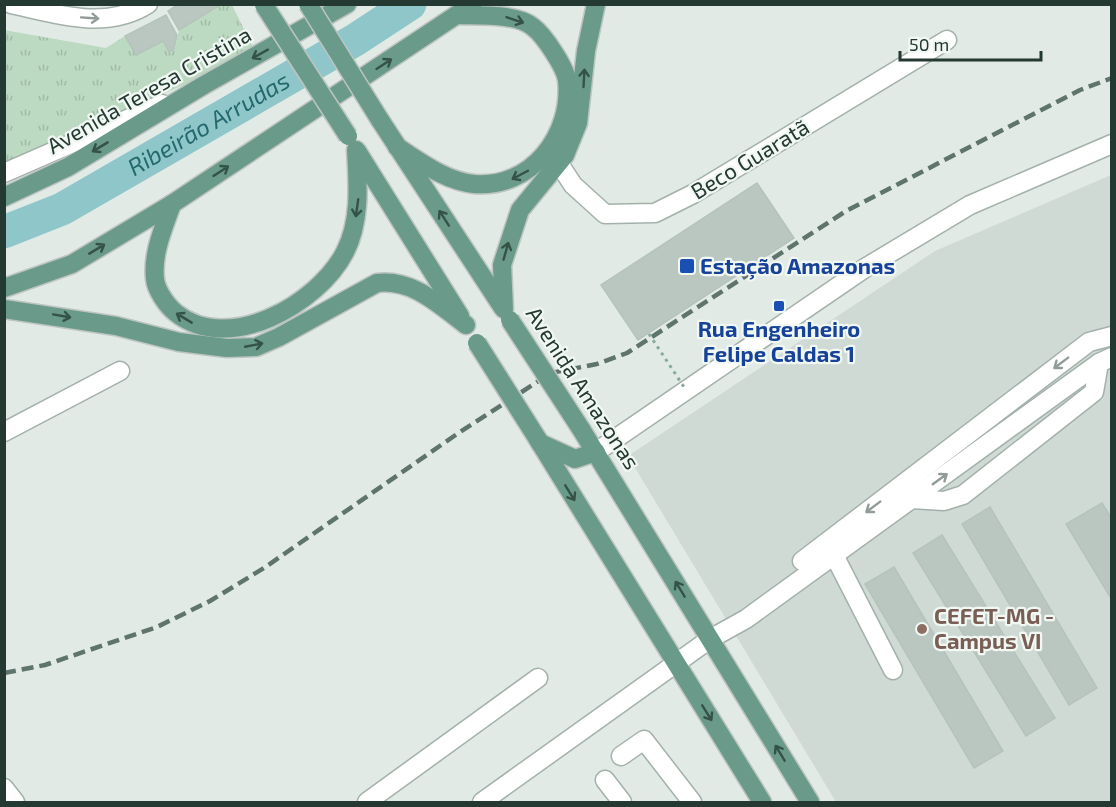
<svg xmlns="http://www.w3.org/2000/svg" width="1116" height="807" font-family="'Exo 2',sans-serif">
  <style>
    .built { fill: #cfdad4 }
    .grass { fill: url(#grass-tufts) }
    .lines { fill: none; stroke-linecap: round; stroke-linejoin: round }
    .river { stroke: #8ec6ca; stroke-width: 33 }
    .building { fill: #bac7c1; stroke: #b4c3bb; stroke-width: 1.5 }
    .minor-casing { stroke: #a4b1ab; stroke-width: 21 }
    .major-casing { stroke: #bdc4c1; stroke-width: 21 }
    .minor { stroke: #fff; stroke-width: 18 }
    .major { stroke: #6a9b8a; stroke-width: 18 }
    .rail { stroke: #5e746c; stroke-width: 4.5; stroke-dasharray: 12 6; stroke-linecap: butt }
    .major-bridge-casing { stroke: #bdc4c1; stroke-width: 21; stroke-linecap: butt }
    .path-bridge { stroke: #85aa9b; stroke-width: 3; stroke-dasharray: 3 4.5; stroke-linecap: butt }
    .major-bridge { stroke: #6a9b8a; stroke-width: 18 }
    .oneway { stroke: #919c98 }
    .oneway2 { stroke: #355247 }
    .transit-dot { fill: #1a4fb4; stroke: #f1f7f3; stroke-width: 2 }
    .education-dot { fill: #8d6e63; stroke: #f1f7f3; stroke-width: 2 }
    .labels { text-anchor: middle; stroke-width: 4.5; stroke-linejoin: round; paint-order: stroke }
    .street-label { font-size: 22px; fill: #233931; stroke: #f1f7f3 }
    .transit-label { font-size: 22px; font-weight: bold; fill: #164399; stroke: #f1f7f3; text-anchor: start }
    .education-label { font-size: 22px; font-weight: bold; fill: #785e54; stroke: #f1f7f3; text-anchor: start }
    .water-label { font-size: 24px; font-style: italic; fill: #24696e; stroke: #f1f7f3 }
  </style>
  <defs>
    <pattern id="grass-tufts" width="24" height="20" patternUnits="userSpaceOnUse" patternTransform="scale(1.5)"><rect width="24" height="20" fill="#bcd9c1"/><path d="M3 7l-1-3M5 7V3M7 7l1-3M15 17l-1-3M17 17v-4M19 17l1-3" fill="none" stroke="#a1bba6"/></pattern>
  </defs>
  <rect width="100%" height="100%" fill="#e1eae5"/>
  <path class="built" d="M1111,175V802H836L628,456L935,251Z"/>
  <path class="grass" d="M222,5H232L253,47L195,80L5,163L4,30L106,48L125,36L136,55L163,41L169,52L175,49L179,30Z"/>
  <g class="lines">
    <path class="river" id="s1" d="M4,232L62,209L355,40L410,4"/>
  </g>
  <g class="building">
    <path d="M179,4H222L179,30L168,11Z"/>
    <path d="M166,15L177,35L174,49L169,52L163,41L136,55L125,36Z"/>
    <path d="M757,183L794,238L638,340L601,285Z"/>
    <path d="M1102,503L1112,519V600L1066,524Z"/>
    <path d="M990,507L1097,688L1069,705L962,524Z"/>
    <path d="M942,535L1055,718L1026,736L913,553Z"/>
    <path d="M894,567L1003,751L974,768L865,584Z"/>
  </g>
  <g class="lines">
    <defs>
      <g id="minor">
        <path d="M11,4C56,14 106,31 148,4"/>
        <path d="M558,162L573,185L605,214L655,213L693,194L947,40"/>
        <path d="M4,173L162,104"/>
        <path d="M4,432L120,371"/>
        <path d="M596,452L865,268L970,205L1112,144"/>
        <path d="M909,497L911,499L944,501L963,495L1094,392L1099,363"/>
        <path d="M833,553L893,670"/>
        <path d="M802,561L1089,342L1112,336"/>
        <path d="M621,756L644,740L692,802"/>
        <path d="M605,780L622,802"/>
        <path d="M4,788L15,802"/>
        <path d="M367,802L538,678"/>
        <path d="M482,802L710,639L746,619L1099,363L1112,357"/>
      </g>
      <g id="major">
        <path d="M380,120L503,308"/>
        <path d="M397,147C421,162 445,181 474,184C531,189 573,135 567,80C565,67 544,35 533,27C517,13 478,16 458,15"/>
        <path d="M357,151L460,316"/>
        <path d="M4,197L68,167L204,85L347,4"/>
        <path d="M172,204C164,227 152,253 155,279C156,290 167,306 176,313C229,355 318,304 345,252C361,221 358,184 356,150"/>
        <path d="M4,288L72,264L172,204L473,4"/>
        <path d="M4,309L116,326L179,342L227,348L256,347L279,337L377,283C413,279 438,304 466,325"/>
        <path d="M504,309L502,265L520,210L565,155L578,123L586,51L596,4"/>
        <path d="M581,429L810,802"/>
        <path d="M537,438L762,802"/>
        <path d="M540,443L575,459L596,452"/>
      </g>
    </defs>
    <use href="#minor" class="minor-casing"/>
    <use href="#major" class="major-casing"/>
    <use href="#minor" class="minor"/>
    <use href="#major" class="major"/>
    <path class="rail" d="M4,673L45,665L157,627L210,601L264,568L457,434L551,373L597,364L627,353L846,211L1080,90L1112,78"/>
    <defs>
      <g id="major-bridge">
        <path d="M308,4L380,120"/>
        <path d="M264,5L348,136"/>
        <path d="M510,320L581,429"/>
        <path d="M477,343L537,438"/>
      </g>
    </defs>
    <use href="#major-bridge" class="major-bridge-casing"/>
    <path class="path-bridge" d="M649,334L686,390"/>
    <use href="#major-bridge" class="major-bridge"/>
  </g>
  <defs><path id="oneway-shaft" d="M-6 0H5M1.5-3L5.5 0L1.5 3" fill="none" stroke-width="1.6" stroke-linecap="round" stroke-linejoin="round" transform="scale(1.5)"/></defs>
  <g class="oneway">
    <use href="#oneway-shaft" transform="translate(90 18) rotate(4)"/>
    <use href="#oneway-shaft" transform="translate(1061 363) rotate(143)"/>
    <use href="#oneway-shaft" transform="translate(940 479) rotate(-36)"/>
    <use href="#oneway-shaft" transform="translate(873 507) rotate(143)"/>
  </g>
  <g class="oneway2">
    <use href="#oneway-shaft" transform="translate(515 20) rotate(18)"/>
    <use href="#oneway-shaft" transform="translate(260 54) rotate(151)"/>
    <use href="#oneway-shaft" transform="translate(384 64) rotate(-33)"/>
    <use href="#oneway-shaft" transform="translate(584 78) rotate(-87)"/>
    <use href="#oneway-shaft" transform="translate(100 147) rotate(149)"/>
    <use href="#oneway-shaft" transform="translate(221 171) rotate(-33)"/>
    <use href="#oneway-shaft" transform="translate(520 175) rotate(152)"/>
    <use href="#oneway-shaft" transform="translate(357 208) rotate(98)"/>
    <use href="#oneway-shaft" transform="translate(444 218) rotate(-123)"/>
    <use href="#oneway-shaft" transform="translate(97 249) rotate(-31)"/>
    <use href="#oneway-shaft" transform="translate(506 251) rotate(-74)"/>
    <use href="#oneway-shaft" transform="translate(62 316) rotate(10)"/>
    <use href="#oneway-shaft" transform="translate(184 318) rotate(-149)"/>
    <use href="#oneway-shaft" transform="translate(254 345) rotate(-11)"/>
    <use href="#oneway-shaft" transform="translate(570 493) rotate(58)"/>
    <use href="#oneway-shaft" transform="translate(680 589) rotate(-121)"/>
    <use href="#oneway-shaft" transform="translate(707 713) rotate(58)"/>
    <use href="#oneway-shaft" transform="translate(780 753) rotate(-121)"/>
  </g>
  <g class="transit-dot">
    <rect x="679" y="258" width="16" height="16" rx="3"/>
    <rect x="773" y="300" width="12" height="12" rx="3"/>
  </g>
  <circle class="education-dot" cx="922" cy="629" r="6"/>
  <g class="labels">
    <g class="street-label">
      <text transform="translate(149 90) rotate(-30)" y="8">Avenida Teresa Cristina</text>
      <text transform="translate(750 159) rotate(-31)" y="8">Beco Guaratã</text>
      <text transform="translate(583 388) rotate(57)" y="8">Avenida Amazonas</text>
    </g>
    <g class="transit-label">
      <text x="700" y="274">Estação Amazonas</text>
      <text x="779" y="337" text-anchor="middle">Rua Engenheiro<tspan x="779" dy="25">Felipe Caldas 1</tspan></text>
    </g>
    <g class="education-label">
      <text x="934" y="624">CEFET-MG -<tspan x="934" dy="25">Campus VI</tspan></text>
    </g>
    <g class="water-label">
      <text dy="8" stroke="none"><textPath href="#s1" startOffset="232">Ribeirão Arrudas</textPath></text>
    </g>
  </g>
  <rect width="1116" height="807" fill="none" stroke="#233931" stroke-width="12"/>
  <path d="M900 51v9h141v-9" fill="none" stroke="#233931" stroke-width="3"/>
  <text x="909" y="51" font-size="18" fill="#233931" stroke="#f1f7f3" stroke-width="4.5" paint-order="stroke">50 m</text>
</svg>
